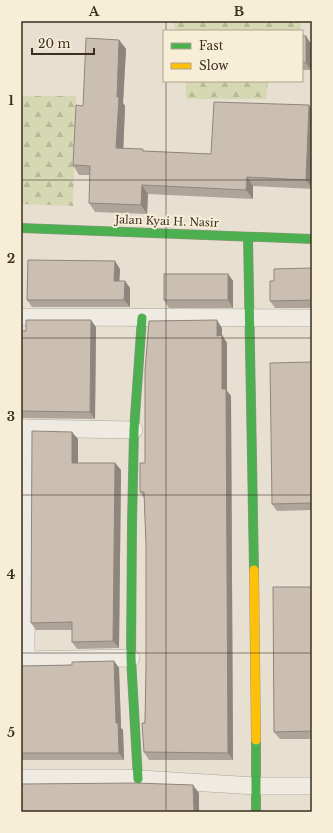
<svg xmlns="http://www.w3.org/2000/svg" width="333" height="833" font-family="'Libre Baskerville',serif">
  <style>
    .forest { fill: url(#forest-firs) }
    .lines { fill: none; stroke-linecap: round; stroke-linejoin: round }
    .street-casing { stroke: #ada599; stroke-width: 18 }
    .fast-casing { stroke: #9c958a; stroke-width: 10 }
    .slow-casing { stroke: #9c958a; stroke-width: 10 }
    .street { stroke: #efebe3; stroke-width: 17 }
    .fast { stroke: #4caf50; stroke-width: 9 }
    .slow { stroke: #ffc107; stroke-width: 9 }
    .wall { fill: #afa499 }
    .shaded-wall { fill: #8e867d }
    .building { fill: #cbbfb2; stroke: #8e867d }
    .grid { fill: none; stroke: #3d2e20; stroke-width: 1; stroke-opacity: 0.55 }
    .labels { text-anchor: middle; stroke-width: 4; stroke-linejoin: round; paint-order: stroke }
    .street-label { font-size: 11px; fill: #3d2e20; stroke: #f7eed8 }
    .neatline { fill: none; stroke: #3d2e20; stroke-width: 1.5 }
    .grid-label { font-size: 13px; text-anchor: middle; font-weight: bold; fill: #3d2e20 }
  </style>
  <defs>
    <pattern id="forest-firs" width="22" height="20" patternUnits="userSpaceOnUse"><rect width="22" height="20" fill="#d6d7b3"/><path d="M5 1l3.5 6h-7zM16 11l3.5 6h-7z" fill="#b9b99a"/></pattern>
  </defs>
  <rect width="100%" height="100%" fill="#e7e0d1"/>
  <g class="forest">
    <path d="M173,21H301V30L294,31H176Z"/>
    <path d="M186,81H268L266,99H186Z"/>
    <path d="M21,96H76L73,206L21,204Z"/>
  </g>
  <g class="lines">
    <defs>
      <g id="street">
        <path d="M21,317L312,318"/>
        <path d="M21,428L134,430"/>
        <path d="M21,660L131,658"/>
        <path d="M26,660L27,428"/>
        <path d="M21,778H123L256,786H312"/>
      </g>
      <g id="fast">
        <path d="M21,228L312,239"/>
        <path d="M248,237L254,570"/>
        <path d="M256,740V812"/>
        <path d="M138,779L131,658L132,524L134,430L142,318"/>
      </g>
      <path id="slow" d="M254,570L256,740"/>
    </defs>
    <use href="#street" class="street-casing"/>
    <use href="#fast" class="fast-casing"/>
    <use href="#slow" class="slow-casing"/>
    <use href="#street" class="street"/>
    <use href="#fast" class="fast"/>
    <use href="#slow" class="slow"/>
  </g>
  <g class="wall">
    <path d="M302,36H306L311,44V70H302Z"/>
    <path d="M119,40L126,49L123,103L125,106L123,148L145,151L211,154L312,109V189L253,186V199L148,194L147,214L95,212L89,203L90,175H79L73,165L83,106Z"/>
    <path d="M312,268V308H275L270,301L274,281Z"/>
    <path d="M120,269L119,281H125L130,288V307H32L27,300Z"/>
    <path d="M228,274L233,281V308H169L164,300Z"/>
    <path d="M96,327L95,419L21,418V331Z"/>
    <path d="M222,328V335L227,343V391L231,396L233,760H149L144,752L146,666V544L144,498L140,492L145,463Z"/>
    <path d="M312,362V510L277,511L272,504Z"/>
    <path d="M78,439V463H115L121,470L119,648L77,649L72,642V630H36L31,623Z"/>
    <path d="M312,587V739H280L274,732Z"/>
    <path d="M114,661L119,668L121,728L123,730L124,760H21V666L72,665Z"/>
  </g>
  <g class="shaded-wall">
    <path d="M306,36L311,44V70L306,63Z"/>
    <path d="M119,40L126,49L123,103L125,106L123,157L116,148L117,97Z"/>
    <path d="M309,105L312,109V188L306,180Z"/>
    <path d="M247,177L253,186V199L246,190Z"/>
    <path d="M142,185L148,194L147,214L141,205Z"/>
    <path d="M115,261L120,269L119,288L114,281Z"/>
    <path d="M228,274L233,281V308L228,300Z"/>
    <path d="M125,281L130,288V307L124,300Z"/>
    <path d="M91,320L96,327L95,419L90,412Z"/>
    <path d="M217,320L222,328V343L217,336Z"/>
    <path d="M222,335L227,343V391L231,396L233,760L228,753L222,389Z"/>
    <path d="M72,432L78,439V471L72,463Z"/>
    <path d="M115,463L121,470L119,648L113,641Z"/>
    <path d="M114,661L119,668L121,728L123,730L124,760L119,753L116,723Z"/>
    <path d="M193,785L199,793V812H194Z"/>
  </g>
  <g class="building">
    <path d="M302,36H306V63L302,62Z"/>
    <path d="M86,38L119,40L117,97H119L116,148L143,149V151L211,154L214,102L309,105L306,180L247,177L246,190L142,185L141,205L89,203L90,166L73,165L76,105L83,106Z"/>
    <path d="M28,260L115,261L114,281H125L124,300H27Z"/>
    <path d="M312,268V300L270,301V281H274V269Z"/>
    <rect x="164" y="274" width="64" height="26"/>
    <path d="M26,320H91L90,412L21,411V331H26Z"/>
    <path d="M217,320V336L222,335V389H226L228,753L144,752L142,723H145L146,666V544L144,492H140V463H145V371L149,321Z"/>
    <path d="M312,362V503L272,504L270,363Z"/>
    <path d="M32,431L72,432V463H115L113,641L72,642V622L31,623Z"/>
    <path d="M273,587H312V731L274,732Z"/>
    <path d="M114,661L116,723H118L119,753H21V666L72,665V662Z"/>
    <path d="M136,783L193,785L194,812H21V784Z"/>
  </g>
  <path class="grid" d="M166,21V31M166,81V812M21,180H312M21,338H312M21,495H312M21,653H312"/>
  <g class="labels">
    <g class="street-label">
      <text transform="translate(167 221) rotate(2)" y="4">Jalan Kyai H. Nasir</text>
    </g>
  </g>
  <rect width="333" height="833" fill="none" stroke="#f7eed8" stroke-width="44"/>
  <rect x="163" y="30" width="140" height="52" fill="#f7eed8" stroke="#ada18e"/>
  <rect x="171" y="43" width="20" height="6" fill="#4caf50" stroke="#ada18e"/>
  <text x="199" y="50" font-size="12" fill="#3d2e20">Fast</text>
  <rect x="171" y="63" width="20" height="6" fill="#ffc107" stroke="#ada18e"/>
  <text x="199" y="70" font-size="12" fill="#3d2e20">Slow</text>
  <path d="M32 48v6h62v-6" fill="none" stroke="#3d2e20" stroke-width="2"/>
  <text x="38" y="48" font-size="12" fill="#3d2e20" stroke="#f7eed8" stroke-width="3" paint-order="stroke">20 m</text>
  <rect x="22" y="22" width="289" height="789" class="neatline"/>
  <g class="grid-label">
    <text x="94" y="16">A</text>
    <text x="239" y="16">B</text>
    <text x="11" y="105">1</text>
    <text x="11" y="263">2</text>
    <text x="11" y="421">3</text>
    <text x="11" y="579">4</text>
    <text x="11" y="737">5</text>
  </g>
</svg>
